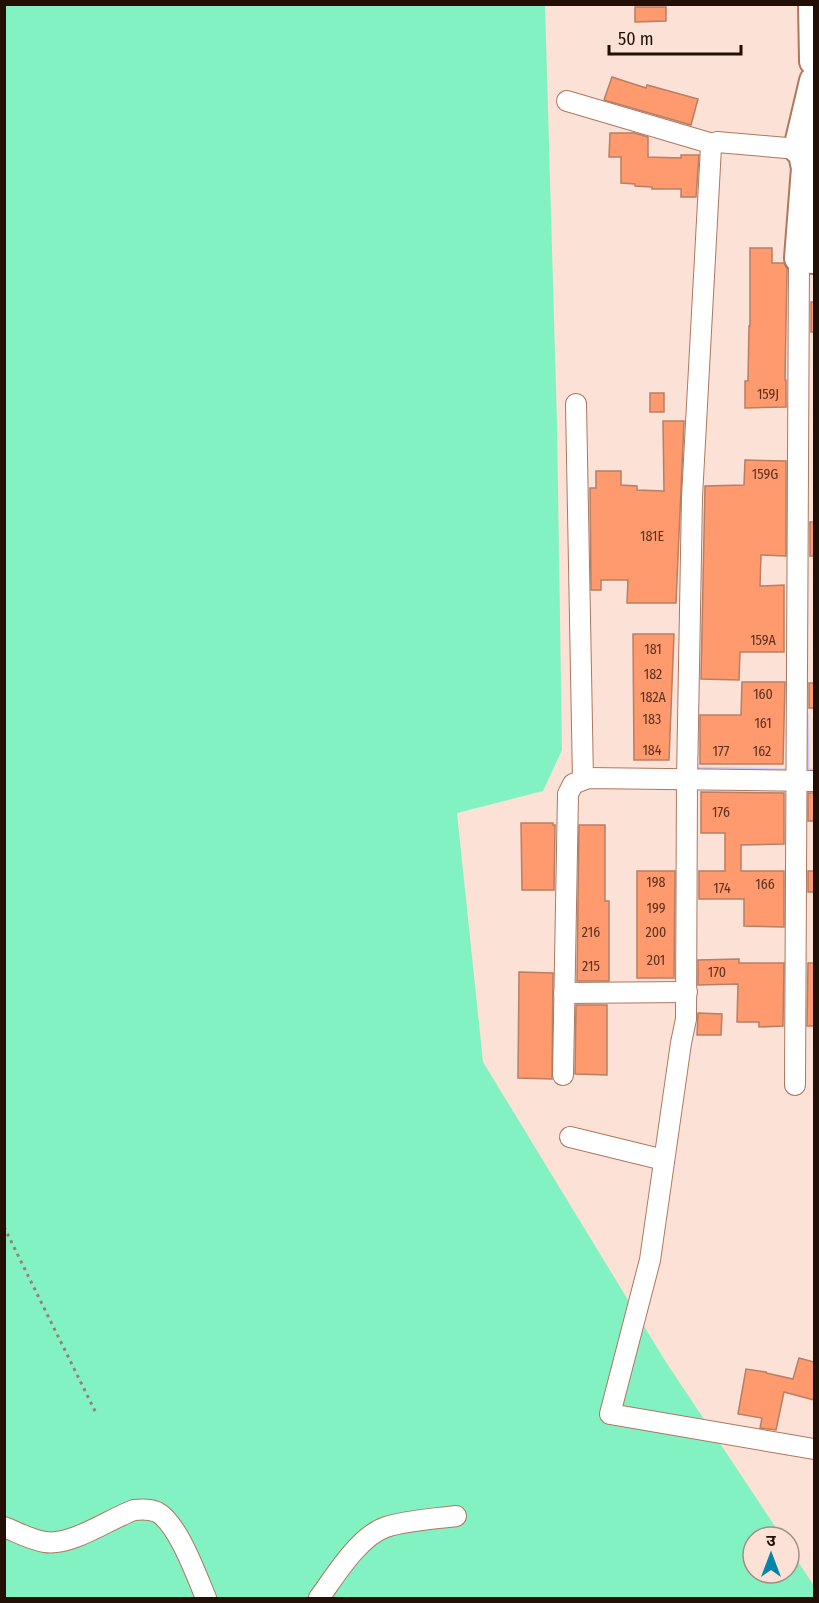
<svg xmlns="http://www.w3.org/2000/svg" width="819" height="1603" font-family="'Fira Sans Condensed','Noto Sans Devanagari',sans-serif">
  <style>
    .green { fill: #82f2c3 }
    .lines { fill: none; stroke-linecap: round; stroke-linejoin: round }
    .stream { stroke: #cacbfb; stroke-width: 5 }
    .building { fill: #fe9a6d; stroke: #b77f66; stroke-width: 1.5 }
    .street-casing { stroke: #af775e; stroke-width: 22 }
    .secondary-casing { stroke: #af775e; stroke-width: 32 }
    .path { stroke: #988076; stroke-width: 3; stroke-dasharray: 3 4.5; stroke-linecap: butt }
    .street { stroke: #fff; stroke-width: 20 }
    .secondary { stroke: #fff; stroke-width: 28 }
    .labels { text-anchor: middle; stroke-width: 4.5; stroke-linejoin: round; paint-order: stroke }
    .number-label { font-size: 14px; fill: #5a3220 }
  </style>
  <rect width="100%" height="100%" fill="#fbe1d6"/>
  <path class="green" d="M5,5H545L557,423L562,750L543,791L457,813L483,1062L664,1359L782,1537H753V1573H789V1548L814,1586V1598H5Z"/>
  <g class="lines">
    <g class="stream">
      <path d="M806,714L807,771"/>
      <path d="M697,769L791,771"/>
      <path d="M804,771H814"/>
    </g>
  </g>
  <g class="building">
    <path d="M635,7H666V21L635,22Z"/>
    <path d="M612,77L646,88L647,85L698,99L691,125L604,100Z"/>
    <path d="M610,133H634L648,137V157L681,158V155H699L696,197H681V189H652V187L635,186V184L621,183V157H609Z"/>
    <path d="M750,248H772V263H784L787,269L785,380H786V407L745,408V381H748L749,326H750Z"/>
    <rect x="811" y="302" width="3" height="30"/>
    <rect x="650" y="393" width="14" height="19"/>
    <path d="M663,421H684L676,603H627L628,580H601V590H591L590,488H596V471H621V485L637,486V490L664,491Z"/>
    <path d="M745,460L786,461V556L761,555L760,586L784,585V652H740L739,680L701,679L705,486L744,485Z"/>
    <rect x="810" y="522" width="4" height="34"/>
    <path d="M633,634H674L669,760H634Z"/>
    <path d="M742,682H785L783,764H700V715H741Z"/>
    <rect x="809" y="683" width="5" height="25"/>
    <path d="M701,792L784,793V844L741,845V871H784V927L744,926V899H699V871H725V833H701Z"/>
    <rect x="808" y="793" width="6" height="28"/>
    <path d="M521,823H553V825H555L554,890H522Z"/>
    <path d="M579,825H605V901H609V981H577Z"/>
    <path d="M637,871H675L674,978H637Z"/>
    <rect x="808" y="871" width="6" height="21"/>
    <path d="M739,959V963H784L783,1026L759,1027V1022H737L738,984L698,985V960Z"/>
    <path d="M808,963H814V1026H807Z"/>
    <path d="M519,972L553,973L552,1079L518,1078Z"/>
    <path d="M576,1005H607V1075L575,1074Z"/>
    <path d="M698,1013L722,1014L721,1035H697Z"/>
    <path d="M799,1358L814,1362V1400L784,1392L776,1430L760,1428L762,1418L738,1414L746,1369L766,1372V1373L793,1379Z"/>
  </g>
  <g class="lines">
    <defs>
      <g id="street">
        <path d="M567,101L713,144"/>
        <path d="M798,149L717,142L711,147L692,497L687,780L686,1019L681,1043L650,1260L610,1414L814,1449"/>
        <path d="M576,404L583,779"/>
        <path d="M564,993L687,992"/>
        <path d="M563,1075L568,794L573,784L588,778L814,781"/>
        <path d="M795,1085L799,258"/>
        <path d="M570,1137L664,1160"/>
        <path d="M4,1527C17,1532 31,1540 45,1542C72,1546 109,1519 134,1510C142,1509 150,1509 157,1512C178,1523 197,1577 206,1598"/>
        <path d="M319,1598C335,1576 359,1536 386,1527C408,1520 433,1519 456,1516"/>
      </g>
      <g id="secondary">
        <path d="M813,4L814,61"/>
        <path d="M814,81L798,149L803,154L806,168L799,258L814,259"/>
      </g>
    </defs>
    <use href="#street" class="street-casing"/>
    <use href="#secondary" class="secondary-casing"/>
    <path class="path" d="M4,1227L95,1411"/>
    <use href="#street" class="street"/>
    <use href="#secondary" class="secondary"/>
  </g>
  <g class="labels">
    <g class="number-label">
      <text x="768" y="399">159J</text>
      <text x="765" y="479">159G</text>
      <text x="652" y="541">181E</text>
      <text x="763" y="645">159A</text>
      <text x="653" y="654">181</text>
      <text x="653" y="679">182</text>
      <text x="763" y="699">160</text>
      <text x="653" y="702">182A</text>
      <text x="652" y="724">183</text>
      <text x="763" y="728">161</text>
      <text x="652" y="755">184</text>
      <text x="721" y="756">177</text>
      <text x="762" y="756">162</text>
      <text x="721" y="817">176</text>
      <text x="656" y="887">198</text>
      <text x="765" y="889">166</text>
      <text x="722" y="893">174</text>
      <text x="656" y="913">199</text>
      <text x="591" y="937">216</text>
      <text x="656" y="937">200</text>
      <text x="656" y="965">201</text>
      <text x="591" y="971">215</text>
      <text x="717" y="977">170</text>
    </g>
  </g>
  <rect width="819" height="1603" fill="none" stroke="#240f06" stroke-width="12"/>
  <g transform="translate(771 1555)"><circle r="28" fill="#fbe1d6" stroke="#a58d83" stroke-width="1.5"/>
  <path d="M0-4.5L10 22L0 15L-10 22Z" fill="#0285a8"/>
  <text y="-9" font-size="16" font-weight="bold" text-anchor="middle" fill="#240f06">उ</text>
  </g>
  <path d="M609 45v9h132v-9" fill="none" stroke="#240f06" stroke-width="3"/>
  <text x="618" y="45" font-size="18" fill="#240f06" stroke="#fbe1d6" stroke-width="4.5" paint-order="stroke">50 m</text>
</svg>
